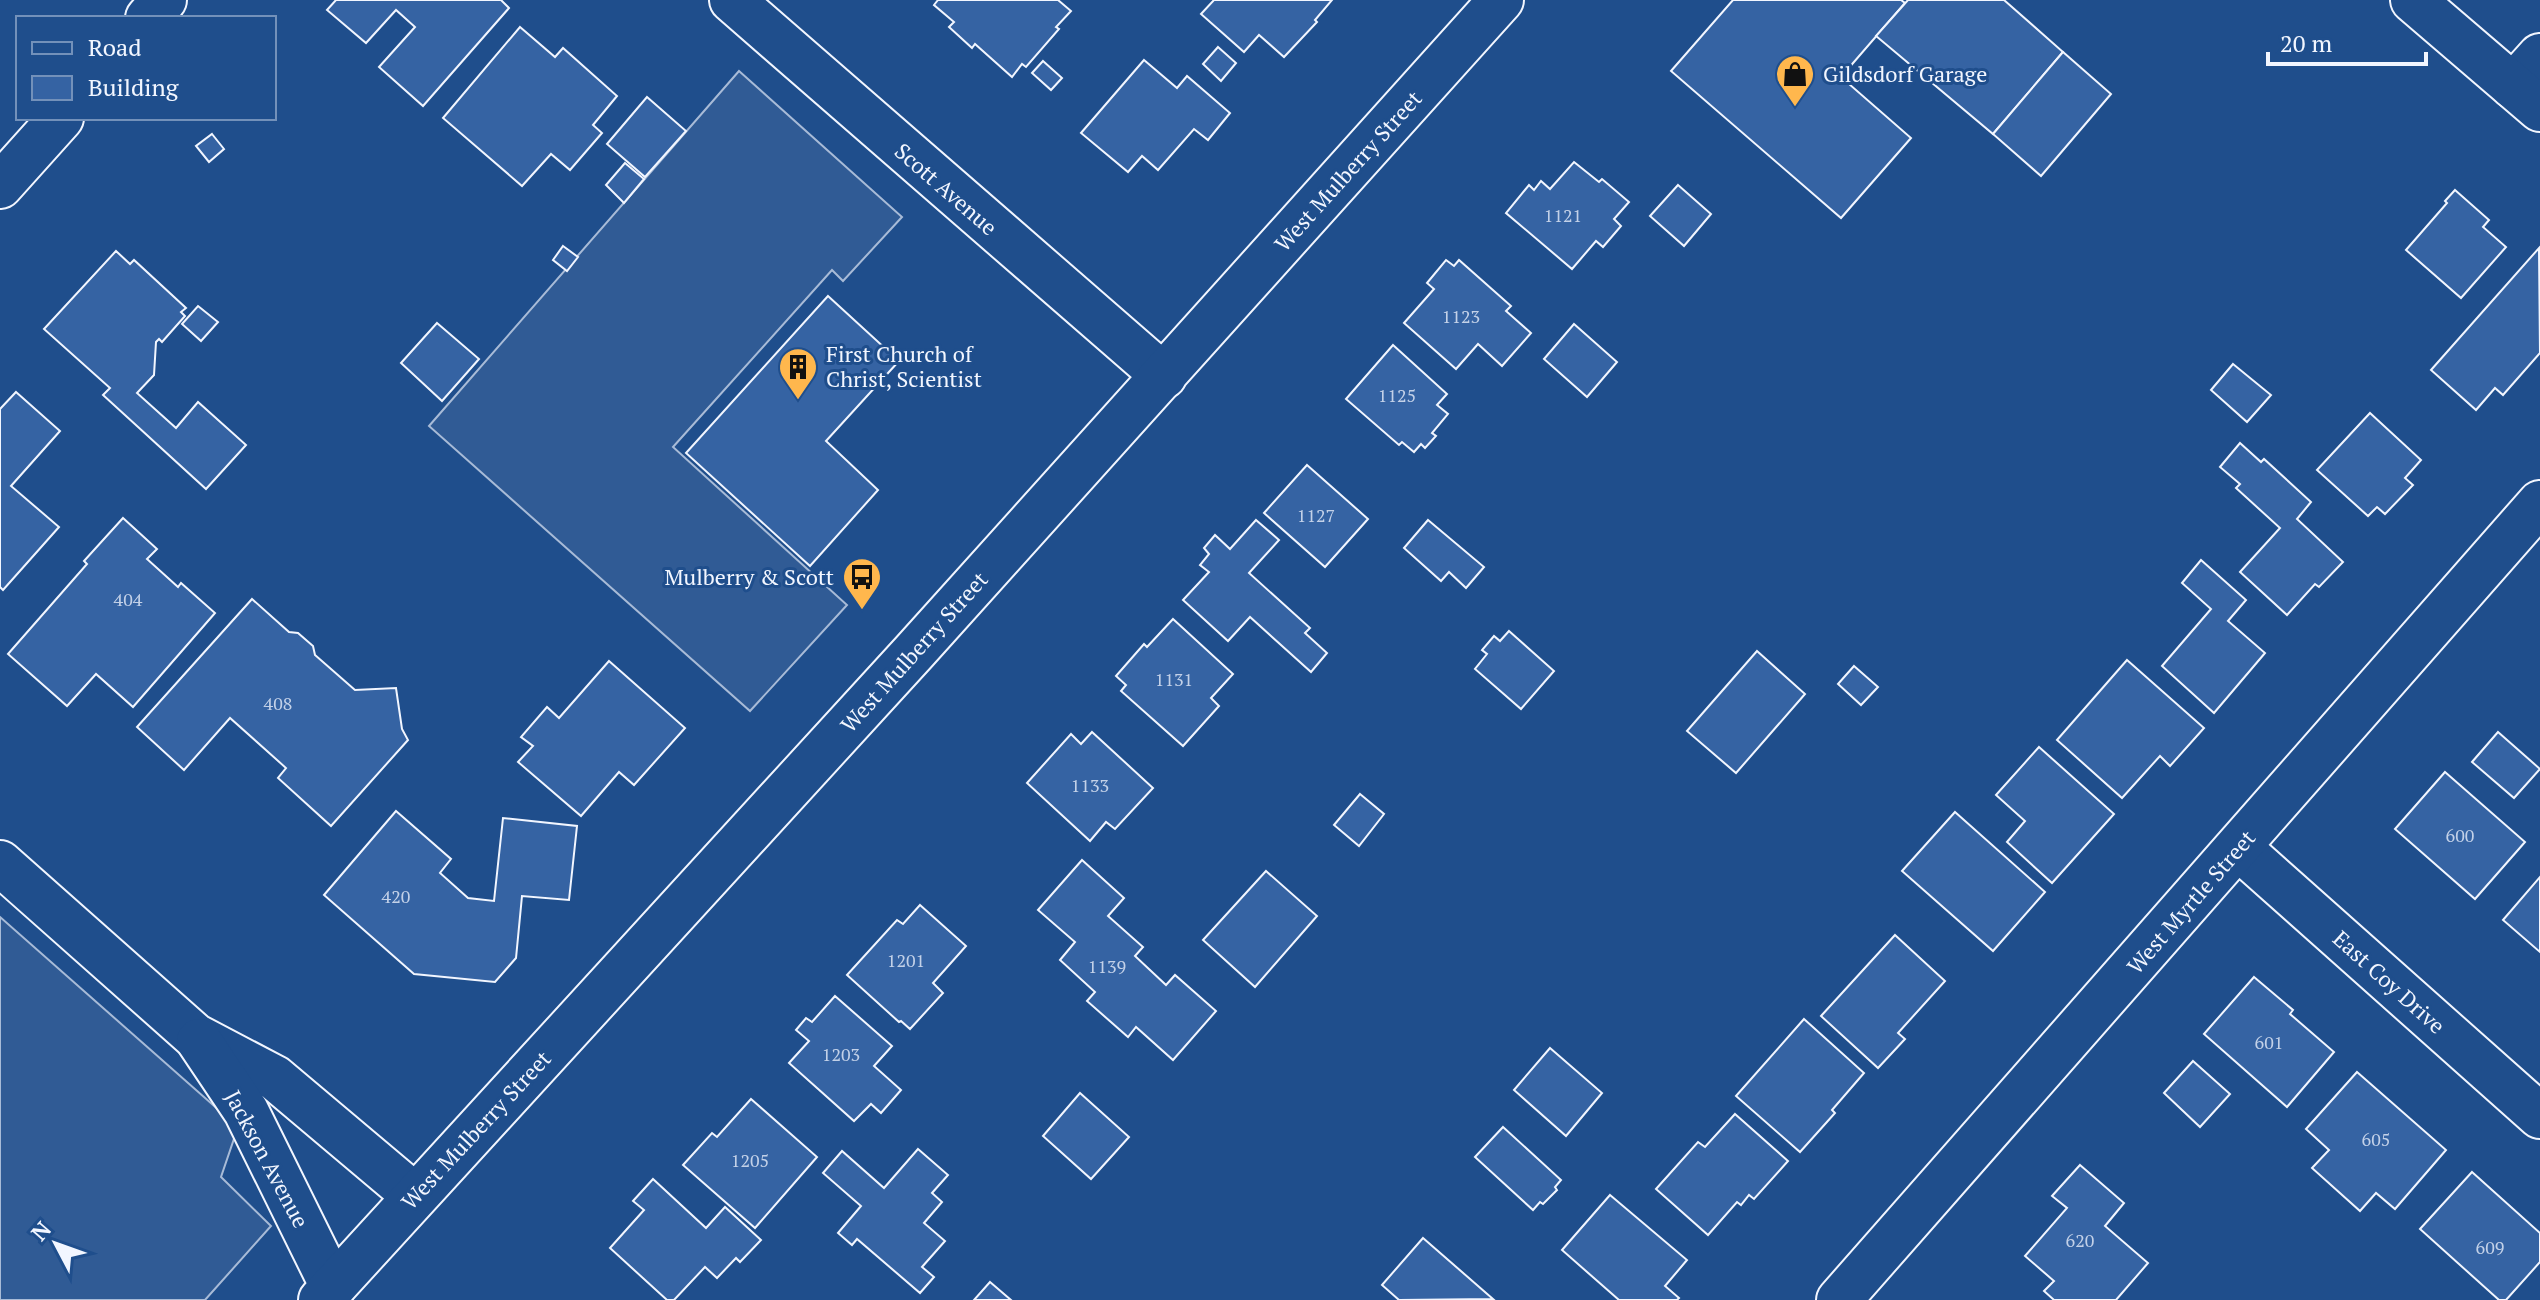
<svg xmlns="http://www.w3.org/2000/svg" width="2540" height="1300" font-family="'PT Serif',serif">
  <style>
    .built { fill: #305b95; stroke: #a8bbd7; stroke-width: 2 }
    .building { fill: #3563a3; stroke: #f2f6ff; stroke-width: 2 }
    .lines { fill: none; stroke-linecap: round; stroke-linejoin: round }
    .minor-casing { stroke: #f2f6ff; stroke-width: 48 }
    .primary-casing { stroke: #f2f6ff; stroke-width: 48 }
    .minor { stroke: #1f4e8c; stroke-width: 44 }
    .primary { stroke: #1f4e8c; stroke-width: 44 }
    .labels { text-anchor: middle; stroke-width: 6; stroke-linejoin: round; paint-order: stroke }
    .number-label { font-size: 18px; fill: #c3d1e8 }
    .poi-label { font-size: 22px; fill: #f2f6ff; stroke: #1f4e8c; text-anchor: start }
    .street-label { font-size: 22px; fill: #f2f6ff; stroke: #1f4e8c }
  </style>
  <rect width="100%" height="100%" fill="#1f4e8c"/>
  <g class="built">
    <path d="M739,71L902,217L843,281L832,270L673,447L847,605L750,711L429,426Z"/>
    <path d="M0,917L238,1127L221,1177L271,1226L205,1300H0Z"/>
  </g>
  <g class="building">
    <path d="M336,0H501L509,8L423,106L379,67L415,27L396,10L366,43L327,10Z"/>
    <path d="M938,0H1058L1071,11L1056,27L1059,29L1026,67L1022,64L1012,77L975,44L972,48L949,27L954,22L934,5Z"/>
    <path d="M1214,0H1332L1315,20L1317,22L1284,57L1259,35L1244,52L1201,14Z"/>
    <path d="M1733,0H1901L1905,3L1841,77L1911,138L1841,218L1671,71Z"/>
    <path d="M1908,0H2004L2063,52L1993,134L1876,36Z"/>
    <path d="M520,27L555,57L563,48L617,96L593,125L602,133L570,170L551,154L522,186L443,118Z"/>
    <path d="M1218,47L1236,63L1221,81L1203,64Z"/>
    <path d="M2063,52L2111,94L2041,176L1993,134Z"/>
    <path d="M1144,60L1177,88L1187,76L1230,113L1208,140L1194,129L1158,170L1142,156L1128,172L1081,133Z"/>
    <path d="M1043,61L1062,78L1051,90L1032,73Z"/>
    <path d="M647,97L686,131L645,177L607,144Z"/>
    <path d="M212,134L224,149L209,162L196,146Z"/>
    <path d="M1574,162L1599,182L1602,179L1629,202L1614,219L1621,226L1603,247L1596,241L1572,269L1506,213L1529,185L1534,190L1541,181L1550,189Z"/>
    <path d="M625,163L644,179L624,203L606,185Z"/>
    <path d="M1678,185L1711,214L1684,246L1650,216Z"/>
    <path d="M2455,190L2489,220L2483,227L2506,247L2461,298L2406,250L2447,203L2445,201Z"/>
    <path d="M563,246L578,257L567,271L553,260Z"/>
    <path d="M2539,248L2540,353L2503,395L2495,388L2476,410L2431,370Z"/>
    <path d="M116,251L130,264L134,260L186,308L181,312L185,316L162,342L159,339L156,342L154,375L137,393L176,428L198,402L246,445L206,489L103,395L110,388L44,329Z"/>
    <path d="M1446,260L1454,266L1459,260L1511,306L1506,311L1531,333L1502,366L1478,344L1456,369L1404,323L1434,289L1427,283Z"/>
    <path d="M828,296L899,361L826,441L878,490L810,566L686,453Z"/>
    <path d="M198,306L218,322L201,341L182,324Z"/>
    <path d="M437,323L479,359L442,401L401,363Z"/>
    <path d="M1574,324L1617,362L1587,397L1544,359Z"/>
    <path d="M1393,345L1447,394L1437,405L1448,414L1432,433L1436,436L1425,448L1421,444L1414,452L1402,442L1399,445L1346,399Z"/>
    <path d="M2233,364L2271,395L2247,422L2211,390Z"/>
    <path d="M16,392L60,431L11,486L59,527L3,590L0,587V409Z"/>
    <path d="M2370,413L2421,460L2405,478L2413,485L2385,514L2377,507L2368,516L2317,470Z"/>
    <path d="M2240,443L2261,462L2264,459L2311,502L2297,519L2343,562L2319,587L2315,584L2287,615L2240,572L2280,528L2236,488L2240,484L2220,467Z"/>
    <path d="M1307,465L1368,519L1325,567L1264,513Z"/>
    <path d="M123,518L157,549L147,559L178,587L181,583L215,613L133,707L96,674L67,706L8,654L87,564L84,561Z"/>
    <path d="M1256,520L1279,540L1249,573L1310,628L1305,633L1327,653L1311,672L1250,617L1228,641L1183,600L1209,572L1200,565L1209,554L1204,548L1215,535L1230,549Z"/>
    <path d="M1428,520L1484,567L1466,588L1449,572L1441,581L1404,548Z"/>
    <path d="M2201,560L2246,600L2228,621L2265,653L2214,713L2162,666L2211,609L2182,583Z"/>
    <path d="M252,599L289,632L298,633L313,646L315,655L355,690L396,688L402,729L408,740L331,826L278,778L286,768L230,718L184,770L137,727Z"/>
    <path d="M1173,619L1233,674L1211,698L1219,706L1183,746L1121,691L1126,685L1116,676L1144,644L1147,647Z"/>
    <path d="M1509,631L1554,671L1521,709L1475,669L1487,654L1482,650L1494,636L1500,641Z"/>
    <path d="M1757,651L1805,694L1736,773L1687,731Z"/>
    <path d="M2127,660L2204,728L2170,766L2160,756L2122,798L2057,740Z"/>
    <path d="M609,661L685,728L634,785L619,772L581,816L518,762L533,746L521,737L547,707L559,718Z"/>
    <path d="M1854,666L1878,687L1861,705L1838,684Z"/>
    <path d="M1092,732L1153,788L1115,829L1106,822L1090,841L1027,783L1071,734L1081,744Z"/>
    <path d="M2498,732L2540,769L2514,798L2472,762Z"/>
    <path d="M2039,747L2114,814L2052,883L2007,842L2025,821L1996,795Z"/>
    <path d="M2445,772L2525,842L2475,899L2395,829Z"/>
    <path d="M1360,794L1384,814L1359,846L1334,825Z"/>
    <path d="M396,811L451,859L440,873L468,898L494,901L503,818L577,826L569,900L522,896L516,958L495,982L414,974L324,895Z"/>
    <path d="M1955,812L2045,892L1993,951L1902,871Z"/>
    <path d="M1082,860L1124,898L1108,916L1143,947L1135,956L1166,985L1175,975L1216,1011L1173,1060L1136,1027L1128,1037L1087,1001L1095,992L1060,960L1075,942L1038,910Z"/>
    <path d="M1266,871L1317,916L1255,987L1203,940Z"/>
    <path d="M2540,877V952L2503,920Z"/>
    <path d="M920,905L966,946L933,983L943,993L910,1029L901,1021L899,1022L847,975L897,920L903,924Z"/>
    <path d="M1895,935L1945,981L1898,1033L1905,1039L1878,1068L1821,1016Z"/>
    <path d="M2254,977L2293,1010L2290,1014L2334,1052L2287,1107L2204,1034Z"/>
    <path d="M835,996L892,1046L874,1066L901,1090L881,1113L871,1104L854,1121L789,1063L809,1041L796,1030L806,1018L812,1022Z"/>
    <path d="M1804,1019L1864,1073L1832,1110L1835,1113L1800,1152L1736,1096Z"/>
    <path d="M1550,1048L1602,1093L1566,1136L1514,1090Z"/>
    <path d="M2193,1061L2230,1094L2200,1127L2164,1093Z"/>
    <path d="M2357,1072L2446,1150L2395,1209L2376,1193L2360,1211L2312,1168L2329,1150L2306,1129Z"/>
    <path d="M1080,1093L1129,1137L1091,1179L1043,1136Z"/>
    <path d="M751,1099L817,1157L755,1228L683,1165L712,1133L717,1137Z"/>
    <path d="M1735,1114L1788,1161L1754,1199L1749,1195L1741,1205L1737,1202L1708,1235L1656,1189L1698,1142L1705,1147Z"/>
    <path d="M1503,1127L1561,1180L1555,1187L1557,1190L1543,1204L1540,1202L1533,1210L1475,1157Z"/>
    <path d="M918,1149L948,1175L932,1193L942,1202L924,1223L945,1241L922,1267L934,1277L920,1293L857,1239L852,1245L838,1233L861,1206L823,1173L842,1151L884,1188Z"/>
    <path d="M2080,1165L2124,1203L2105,1226L2148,1263L2116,1300H2054L2044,1291L2054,1281L2025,1256L2067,1208L2052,1196Z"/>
    <path d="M2472,1172L2540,1233V1262L2506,1300H2499L2420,1229Z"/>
    <path d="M653,1179L706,1228L725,1207L761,1240L740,1262L736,1258L717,1278L705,1267L674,1300H667L610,1248L644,1210L633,1201Z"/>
    <path d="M1610,1195L1687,1260L1665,1286L1679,1298L1677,1300H1619L1562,1250Z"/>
    <path d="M1423,1238L1493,1299L1399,1300L1382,1285Z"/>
    <path d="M990,1282L1011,1300H974Z"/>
  </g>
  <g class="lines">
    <defs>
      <g id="minor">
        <path d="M732,0L1164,376"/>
        <path d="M148,18L164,0"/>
        <path d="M2513,86L2540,56"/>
        <path d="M0,186L61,118"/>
        <path d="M2239,848L2540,1116"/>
        <path d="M0,863L195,1036L275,1078L415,1196"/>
        <path d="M199,1041L246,1111L333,1287"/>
        <path d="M1839,1300L2540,503"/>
      </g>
      <g id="primary">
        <path d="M2413,0L2540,109"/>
        <path d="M321,1300L914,652L1501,0"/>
      </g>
    </defs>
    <use href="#minor" class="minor-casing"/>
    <use href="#primary" class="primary-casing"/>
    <use href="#minor" class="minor"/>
    <use href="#primary" class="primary"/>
  </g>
  <defs>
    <symbol id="shop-pin" viewBox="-11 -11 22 30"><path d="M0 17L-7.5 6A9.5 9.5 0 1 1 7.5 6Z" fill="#ffb74d" stroke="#1f4e8c"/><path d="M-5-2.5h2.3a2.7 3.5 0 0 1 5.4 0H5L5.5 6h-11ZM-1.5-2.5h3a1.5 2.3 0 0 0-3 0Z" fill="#111"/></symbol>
    <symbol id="building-pin" viewBox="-11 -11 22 30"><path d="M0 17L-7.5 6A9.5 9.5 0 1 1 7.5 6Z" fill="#ffb74d" stroke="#1f4e8c"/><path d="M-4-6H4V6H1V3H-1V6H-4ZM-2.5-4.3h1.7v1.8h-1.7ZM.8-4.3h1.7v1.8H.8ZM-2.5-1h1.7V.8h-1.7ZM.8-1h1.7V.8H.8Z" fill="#111"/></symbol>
    <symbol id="bus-pin" viewBox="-11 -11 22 30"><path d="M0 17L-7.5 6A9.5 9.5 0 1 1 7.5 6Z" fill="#ffb74d" stroke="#1f4e8c"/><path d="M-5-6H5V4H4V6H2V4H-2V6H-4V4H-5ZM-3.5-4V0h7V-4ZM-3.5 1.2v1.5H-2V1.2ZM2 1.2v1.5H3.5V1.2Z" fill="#111"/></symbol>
  </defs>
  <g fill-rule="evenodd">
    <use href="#shop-pin" x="1773" y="52" width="44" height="60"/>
    <use href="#building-pin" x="776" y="345" width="44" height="60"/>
    <use href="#bus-pin" x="840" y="555" width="44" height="60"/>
  </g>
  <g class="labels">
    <g class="number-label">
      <text x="1563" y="222">1121</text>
      <text x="1461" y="323">1123</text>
      <text x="1397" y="402">1125</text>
      <text x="1316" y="522">1127</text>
      <text x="128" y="606">404</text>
      <text x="1174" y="686">1131</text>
      <text x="278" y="710">408</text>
      <text x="1090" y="792">1133</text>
      <text x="2460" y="842">600</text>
      <text x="396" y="903">420</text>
      <text x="906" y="967">1201</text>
      <text x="1107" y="973">1139</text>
      <text x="2269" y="1049">601</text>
      <text x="841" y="1061">1203</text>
      <text x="2376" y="1146">605</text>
      <text x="750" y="1167">1205</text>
      <text x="2080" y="1247">620</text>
      <text x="2490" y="1254">609</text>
    </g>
    <g class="poi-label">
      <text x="1823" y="82">Gildsdorf Garage</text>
      <text x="826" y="362">First Church of<tspan x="826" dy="25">Christ, Scientist</tspan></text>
      <text x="834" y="585" text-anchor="end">Mulberry &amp; Scott</text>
    </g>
    <g class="street-label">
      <text transform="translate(1348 171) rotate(-48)" y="8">West Mulberry Street</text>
      <text transform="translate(946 189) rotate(41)" y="8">Scott Avenue</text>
      <text transform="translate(914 652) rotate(-48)" y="8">West Mulberry Street</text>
      <text transform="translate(2191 902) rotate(-49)" y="8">West Myrtle Street</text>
      <text transform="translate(2389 982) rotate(42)" y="8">East Coy Drive</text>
      <text transform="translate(476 1130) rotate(-47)" y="8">West Mulberry Street</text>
      <text transform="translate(267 1159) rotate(62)" y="8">Jackson Avenue</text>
    </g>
  </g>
  <rect x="16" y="16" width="260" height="104" fill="#1f4e8c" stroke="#7391ba" stroke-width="2"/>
  <rect x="32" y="42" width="40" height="12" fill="#1f4e8c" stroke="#7391ba" stroke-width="2"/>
  <text x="88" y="56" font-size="24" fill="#f2f6ff">Road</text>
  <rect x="32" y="76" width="40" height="24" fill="#3563a3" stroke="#7391ba" stroke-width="2"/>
  <text x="88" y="96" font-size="24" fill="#f2f6ff">Building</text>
  <g transform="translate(56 1244) rotate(311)" stroke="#1f4e8c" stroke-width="6" paint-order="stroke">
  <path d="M0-6L14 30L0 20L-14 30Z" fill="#f2f6ff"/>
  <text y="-12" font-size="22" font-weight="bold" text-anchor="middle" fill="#f2f6ff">N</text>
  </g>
  <path d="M2268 52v12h158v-12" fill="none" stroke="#f2f6ff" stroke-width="4"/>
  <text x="2280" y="52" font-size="24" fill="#f2f6ff" stroke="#1f4e8c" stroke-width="6" paint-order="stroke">20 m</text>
</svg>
